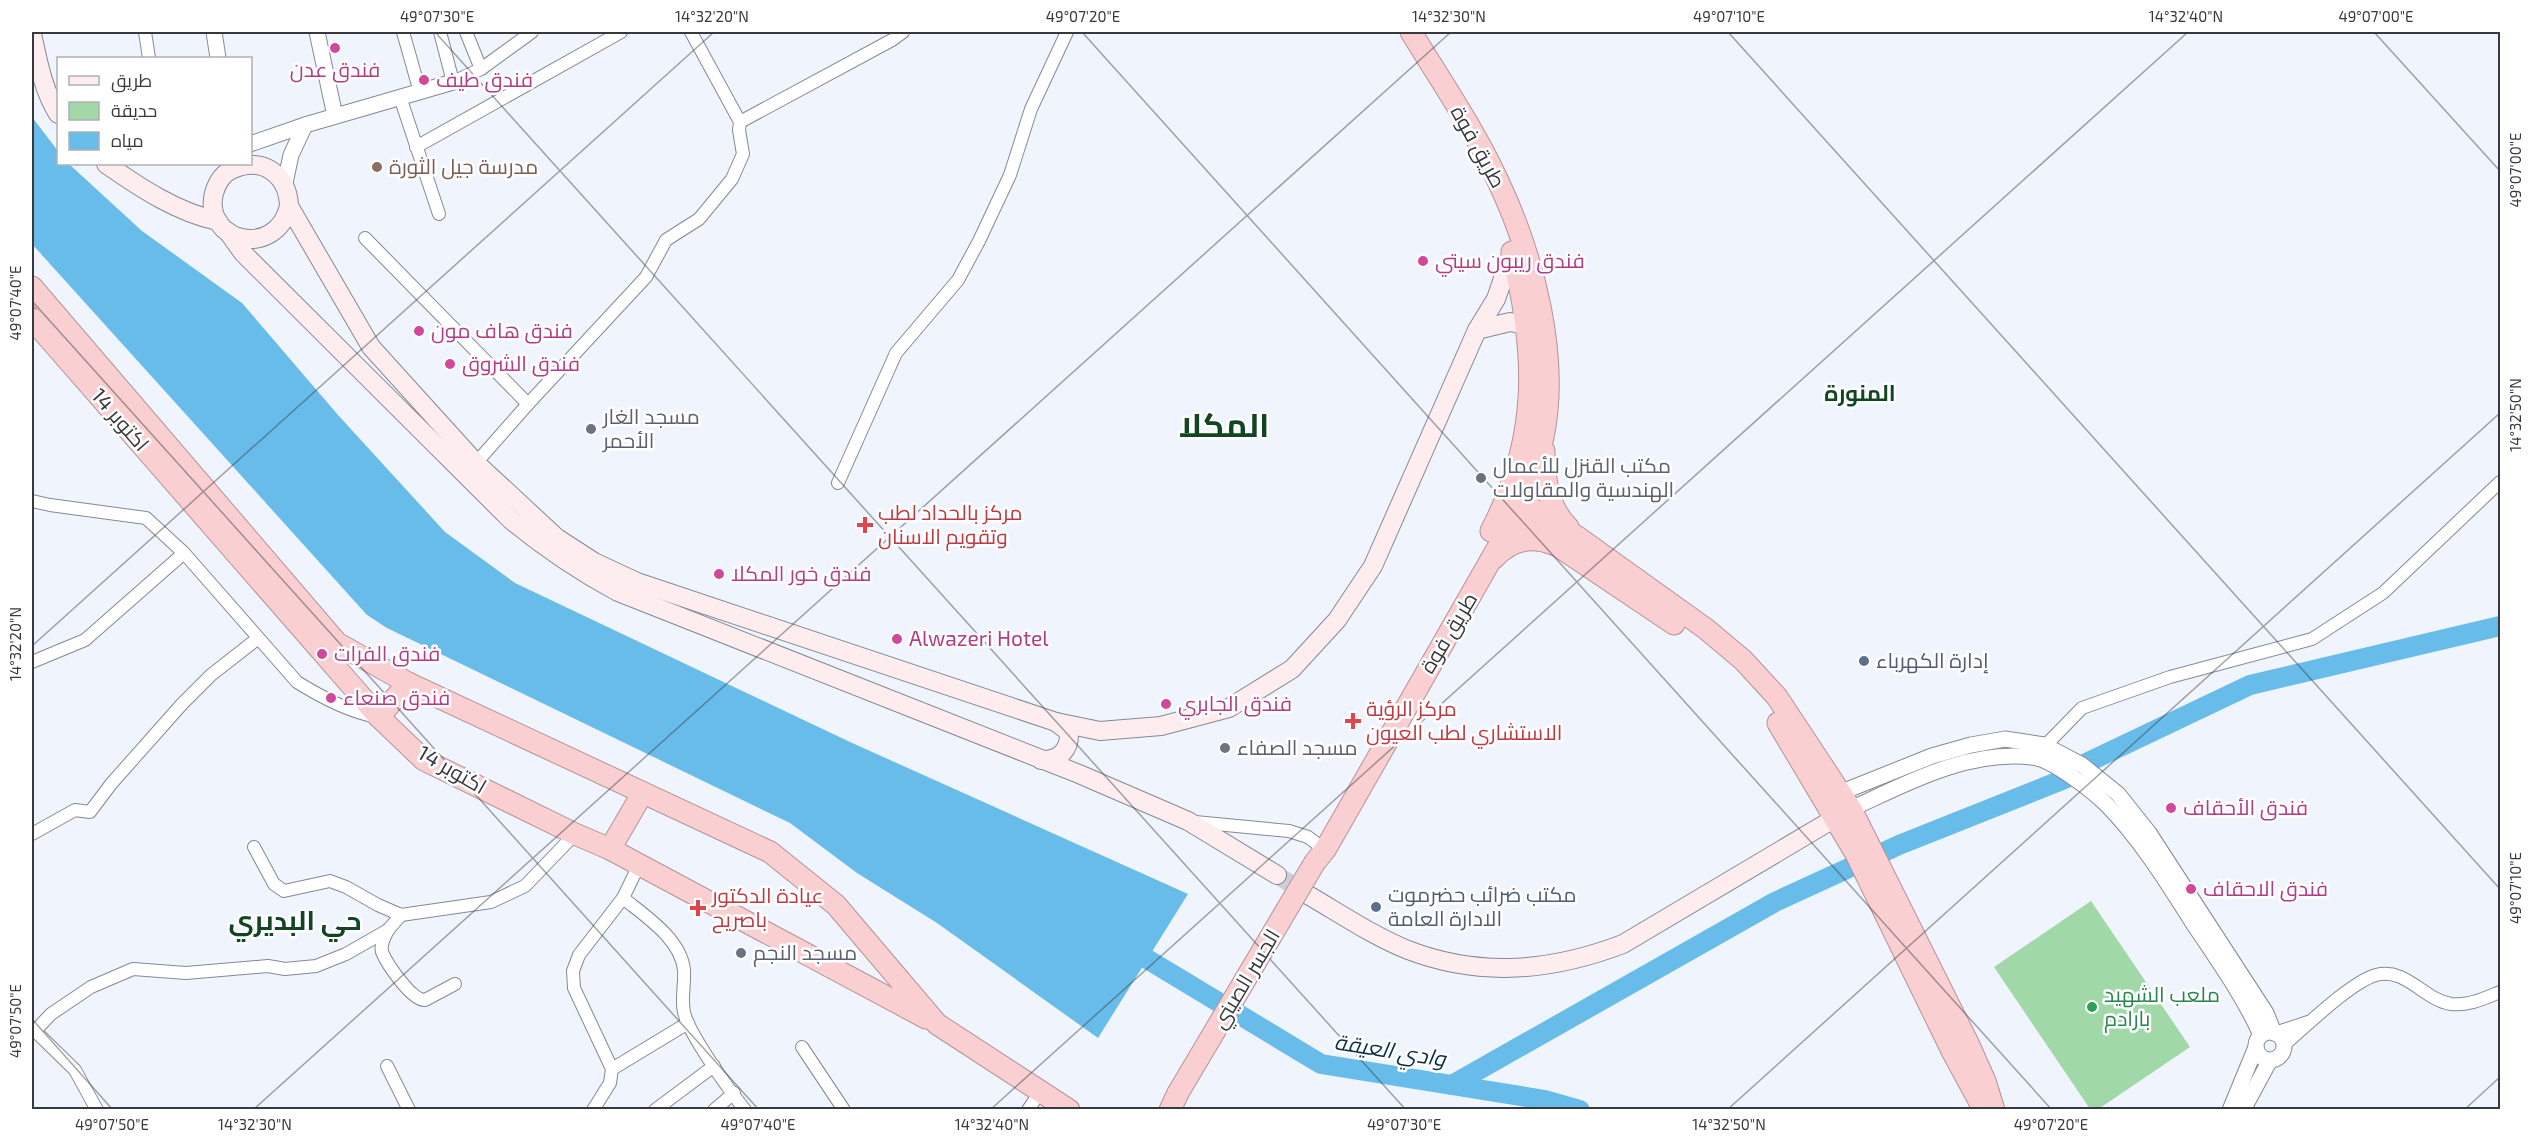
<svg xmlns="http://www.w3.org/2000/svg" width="2532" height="1141" font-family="'Exo 2',Cairo,sans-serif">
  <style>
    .green { fill: #a0d8a7 }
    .water { fill: #68bcea }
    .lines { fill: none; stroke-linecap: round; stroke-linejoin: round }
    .river { stroke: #68bcea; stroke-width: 20 }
    .secondary-tunnel { stroke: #cbcfd7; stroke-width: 18; stroke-dasharray: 18 9; stroke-linecap: butt }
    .minor-casing { stroke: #858994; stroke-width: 14 }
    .tertiary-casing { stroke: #858994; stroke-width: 17 }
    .secondary-casing { stroke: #858994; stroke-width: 20 }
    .trunk-casing { stroke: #b49397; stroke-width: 23 }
    .minor { stroke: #fff; stroke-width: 12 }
    .tertiary { stroke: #fff; stroke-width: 15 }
    .secondary { stroke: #fdedee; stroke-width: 18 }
    .trunk { stroke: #facfd2; stroke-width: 21 }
    .trunk-bridge-casing { stroke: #b49397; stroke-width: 23; stroke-linecap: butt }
    .trunk-bridge { stroke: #facfd2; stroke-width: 21 }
    .ticks { fill: none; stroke: #37393e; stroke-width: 1.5; stroke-opacity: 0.45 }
    .hotel-dot { fill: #d1479c; stroke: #fff; stroke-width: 2 }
    .education-dot { fill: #8d6e63; stroke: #fff; stroke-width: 2 }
    .worship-dot { fill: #6b7280; stroke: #fff; stroke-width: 2 }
    .health-dot { fill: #e0444e; stroke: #fff; stroke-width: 2 }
    .service-dot { fill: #5c6f8a; stroke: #fff; stroke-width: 2 }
    .leisure-dot { fill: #2e9e5b; stroke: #fff; stroke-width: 2 }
    .labels { text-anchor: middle; stroke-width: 5; stroke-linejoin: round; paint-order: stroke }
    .hotel-label { font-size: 21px; fill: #b23c85; stroke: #fff; text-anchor: start }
    .street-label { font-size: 21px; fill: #37393e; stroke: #fff }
    .education-label { font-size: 21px; fill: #785e54; stroke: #fff; text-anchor: start }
    .worship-label { font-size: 21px; fill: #5b616d; stroke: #fff; text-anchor: start }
    .health-label { font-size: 21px; fill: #be3a42; stroke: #fff; text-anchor: start }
    .service-label { font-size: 21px; fill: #4e5e75; stroke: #fff; text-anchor: start }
    .leisure-label { font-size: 21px; fill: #27864d; stroke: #fff; text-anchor: start }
    .neighbourhood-label { font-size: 22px; font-weight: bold; fill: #124522; stroke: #fff }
    .water-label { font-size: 22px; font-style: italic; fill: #082f42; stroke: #fff }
    .district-label { font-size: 27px; font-weight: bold; fill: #124522; stroke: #fff }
    .town-label { font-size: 33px; font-weight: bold; fill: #124522; stroke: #fff }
    .neatline { fill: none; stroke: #37393e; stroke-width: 2 }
    .ticks-label { font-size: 15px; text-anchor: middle; fill: #37393e }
  </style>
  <rect width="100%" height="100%" fill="#f0f4fd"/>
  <path class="green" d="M2091,901L2190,1047L2097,1110L2090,1109L1994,967Z"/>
  <path class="water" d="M32,117L58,151V164H69L142,231L242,303L338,415L445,532L515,583L850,742L1188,894L1098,1038L937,923L857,873L790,823L387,628L367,615L32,244Z"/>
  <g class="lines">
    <g class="river">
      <path d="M1147,959L1321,1064L1545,1100L1580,1110"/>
      <path d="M1452,1085L1775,902L1899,845L2072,776L2082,765L2250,685L2500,626"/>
    </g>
    <path class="secondary-tunnel" d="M1277,875L1308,895"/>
    <defs>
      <g id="minor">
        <path d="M145,32L149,58"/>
        <path d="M403,32L420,92"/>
        <path d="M440,32L453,82L481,69L532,32"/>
        <path d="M466,32L481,69"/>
        <path d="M400,97L439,214"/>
        <path d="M740,122L892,40L903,32"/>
        <path d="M416,147L621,32"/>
        <path d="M365,238L528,404"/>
        <path d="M476,463L528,404L646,277L666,240L699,219L732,179L743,154L739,130L740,122L691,32"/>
        <path d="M838,483L896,353L958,280L979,241L1010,175L1031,109L1067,32"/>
        <path d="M32,501L50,505L146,518L184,553L85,640L32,662"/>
        <path d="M184,553L297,682C321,697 350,712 377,717"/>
        <path d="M2040,751L2082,708L2170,677L2312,639L2383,593L2500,482"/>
        <path d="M1195,822L1289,831L1308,837L1325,850"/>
        <path d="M32,834L75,810L90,812L111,784L182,704L211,675L257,639"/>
        <path d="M254,847L274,884L284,891L330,881L346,887L378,905L401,915L491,902L525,886L575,834"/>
        <path d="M623,898C645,916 681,939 684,970C685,984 681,999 684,1012C688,1033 730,1091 745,1110"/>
        <path d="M388,930C385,936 380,944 382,952C387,964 412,1001 425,1000L455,984"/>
        <path d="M2275,1033L2308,1022"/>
        <path d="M2284,1045C2305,1027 2351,982 2376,975C2406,967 2424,1000 2451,1004C2469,1006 2485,998 2500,992"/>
        <path d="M802,1047L844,1110"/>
        <path d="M387,1066L409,1110"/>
        <path d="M612,1069L688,1023"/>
        <path d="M97,1110L75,1070L35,1031L51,1014L91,987L133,969L186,973L268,966L285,969L316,966L346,954L388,930L401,915"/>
        <path d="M593,1110L610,1083L612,1069L574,988L573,971L579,955L623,898L639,865"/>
        <path d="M655,1110L714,1066"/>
        <path d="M714,1110L734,1093"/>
        <path d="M1028,1110L1040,1092"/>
      </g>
      <g id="tertiary">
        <path d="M214,32L218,58"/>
        <path d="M317,32L335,116"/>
        <path d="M250,144L305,125L453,82"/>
        <path d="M285,183L291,155L305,125"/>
        <path d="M1832,796L1932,756L1971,745L2005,739L2044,745L2082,765L2118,794L2149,833L2266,1013L2274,1033"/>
        <path d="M1851,809C1907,783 1967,750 2032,757C2052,759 2093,791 2107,805C2141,840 2167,882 2193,923C2217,959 2243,995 2261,1035"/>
        <circle cx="2270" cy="1046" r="14"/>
        <path d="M2230,1110L2256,1047"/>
        <path d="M2243,1110L2270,1060"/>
      </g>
      <g id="secondary">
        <path d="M32,34C38,61 43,90 58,114"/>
        <path d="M106,164C139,187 178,213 218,221"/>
        <path d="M289,206C276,260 202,242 214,193C217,183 223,173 233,169C263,156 288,175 289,206L371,347L476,463L557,538L594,562L637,582L1056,722L1100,731L1161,726L1229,708L1292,669L1337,620L1373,566L1477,330L1496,299L1512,252"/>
        <path d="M228,232L243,253L511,520C545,548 579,571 618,592L1079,774L1188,821L1277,875"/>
        <path d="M1477,330L1510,322L1539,327"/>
        <path d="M1041,760C1059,761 1070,750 1069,732L1056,722"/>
        <path d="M1308,895C1341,914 1373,936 1408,950C1481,978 1552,971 1623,944L1847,811"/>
      </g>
      <g id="trunk">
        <path d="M32,287L337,643L408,683L770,852L836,905L937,1024L1069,1110"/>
        <path d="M32,319L379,717L424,760L575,834L610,849L926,1018"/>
        <path d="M1544,451C1544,477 1548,508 1568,527"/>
        <path d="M1512,496L1579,538L1706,629L1743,660L1777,697L1851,809L1968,1043L1985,1081L1994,1110"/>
        <path d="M1503,509L1674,624"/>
        <path d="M1491,531C1540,437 1537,353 1512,252"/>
        <path d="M1494,558C1510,541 1531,535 1553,544"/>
        <path d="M379,717L408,683"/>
        <path d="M1778,723L1856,854L1952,1051L1984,1110"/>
        <path d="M610,849L642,794"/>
        <path d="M1315,862L1325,850L1505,535C1521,504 1536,471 1543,437C1560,356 1533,255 1498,181C1474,129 1441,81 1411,32"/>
        <path d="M1170,1110L1178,1093"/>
      </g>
    </defs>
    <use href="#minor" class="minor-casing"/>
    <use href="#tertiary" class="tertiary-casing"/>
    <use href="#secondary" class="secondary-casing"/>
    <use href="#trunk" class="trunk-casing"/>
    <use href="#minor" class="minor"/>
    <use href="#tertiary" class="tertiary"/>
    <use href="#secondary" class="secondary"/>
    <use href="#trunk" class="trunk"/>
    <defs>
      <path id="trunk-bridge" d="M1178,1093L1315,862"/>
    </defs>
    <use href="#trunk-bridge" class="trunk-bridge-casing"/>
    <use href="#trunk-bridge" class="trunk-bridge"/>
  </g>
  <path class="ticks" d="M435,32L1406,1110M1082,32L2052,1110M1728,32L2500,889M2374,32L2500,171M32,301L759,1110M32,646L714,32M32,1019L113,1110M253,1110L1451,32M990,1110L2188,32M1727,1110L2500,413M2464,1110L2500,1077"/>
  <g class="hotel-dot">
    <circle cx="335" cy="48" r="6"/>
    <circle cx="424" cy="80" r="6"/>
    <circle cx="1423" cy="261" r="6"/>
    <circle cx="419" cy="331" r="6"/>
    <circle cx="450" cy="364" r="6"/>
    <circle cx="719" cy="574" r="6"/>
    <circle cx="897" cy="639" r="6"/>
    <circle cx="322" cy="654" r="6"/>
    <circle cx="331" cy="698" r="6"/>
    <circle cx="1166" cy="704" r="6"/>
    <circle cx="2171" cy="808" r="6"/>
    <circle cx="2191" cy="889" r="6"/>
  </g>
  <circle class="education-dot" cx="377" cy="167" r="6"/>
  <g class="worship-dot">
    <circle cx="591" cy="429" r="6"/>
    <circle cx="1481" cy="478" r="6"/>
    <circle cx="1225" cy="748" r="6"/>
    <circle cx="741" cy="953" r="6"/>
  </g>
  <g class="health-dot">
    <path d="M862 516h6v6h6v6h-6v6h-6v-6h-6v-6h6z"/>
    <path d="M1350 712h6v6h6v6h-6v6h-6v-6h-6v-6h6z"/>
    <path d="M695 899h6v6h6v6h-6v6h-6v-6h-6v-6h6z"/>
  </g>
  <g class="service-dot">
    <circle cx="1864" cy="661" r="6"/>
    <circle cx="1376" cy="907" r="6"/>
  </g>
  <circle class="leisure-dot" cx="2092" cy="1007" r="6"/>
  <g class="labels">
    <g class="hotel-label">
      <text x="335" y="77" text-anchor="middle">فندق عدن</text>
      <text x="436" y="87">فندق طيف</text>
      <text x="1435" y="268">فندق ريبون سيتي</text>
      <text x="431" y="338">فندق هاف مون</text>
      <text x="462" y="371">فندق الشروق</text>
      <text x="731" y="581">فندق خور المكلا</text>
      <text x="909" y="646">Alwazeri Hotel</text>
      <text x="334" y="661">فندق الفرات</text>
      <text x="343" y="705">فندق صنعاء</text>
      <text x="1178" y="711">فندق الجابري</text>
      <text x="2183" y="815">فندق الأحقاف</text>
      <text x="2203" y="896">فندق الاحقاف</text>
    </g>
    <g class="street-label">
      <text transform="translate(1478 147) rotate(61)" y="7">طريق فوة</text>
      <text transform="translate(120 420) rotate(49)" y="7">14 اكتوبر</text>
      <text transform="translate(1449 633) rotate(-59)" y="7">طريق فوة</text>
      <text transform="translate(452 770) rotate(30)" y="7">14 اكتوبر</text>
      <text transform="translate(1246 979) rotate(-59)" y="7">الجسر الصيني</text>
    </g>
    <g class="education-label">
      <text x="389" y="174">مدرسة جيل الثورة</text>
    </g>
    <g class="worship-label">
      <text x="603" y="424">مسجد الغار<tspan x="603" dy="24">الأحمر</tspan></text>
      <text x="1493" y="473">مكتب القنزل للأعمال<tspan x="1493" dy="24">الهندسية والمقاولات</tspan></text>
      <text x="1237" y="755">مسجد الصفاء</text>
      <text x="753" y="960">مسجد النجم</text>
    </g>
    <g class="health-label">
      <text x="878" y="520">مركز بالحداد لطب<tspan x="878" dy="24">وتقويم الاسنان</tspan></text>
      <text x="1366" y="716">مركز الرؤية<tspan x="1366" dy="24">الاستشاري لطب العيون</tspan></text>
      <text x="712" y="903">عيادة الدكتور<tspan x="712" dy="24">باصريح</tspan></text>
    </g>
    <g class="service-label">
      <text x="1876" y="668">إدارة الكهرباء</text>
      <text x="1388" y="902">مكتب ضرائب حضرموت<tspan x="1388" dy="24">الادارة العامة</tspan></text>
    </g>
    <g class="leisure-label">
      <text x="2104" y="1002">ملعب الشهيد<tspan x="2104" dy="24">بارادم</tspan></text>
    </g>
    <g class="neighbourhood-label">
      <text x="1860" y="401">المنورة</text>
    </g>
    <g class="water-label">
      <text transform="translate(1390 1050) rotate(9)" y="8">وادي العيقة</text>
    </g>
    <g class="district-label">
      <text x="295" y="930">حي البديري</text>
    </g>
    <g class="town-label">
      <text x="1224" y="437">المكلا</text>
    </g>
  </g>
  <rect width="2532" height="1141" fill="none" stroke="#ffffff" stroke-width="66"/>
  <rect x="57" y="57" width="195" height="108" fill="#ffffff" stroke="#afb0b2" stroke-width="1.5"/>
  <rect x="69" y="76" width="30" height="9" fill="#fdedee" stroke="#afb0b2" stroke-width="1.5"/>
  <text x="111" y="87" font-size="18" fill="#37393e">طريق</text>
  <rect x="69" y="102" width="30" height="18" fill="#a0d8a7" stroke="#afb0b2" stroke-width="1.5"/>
  <text x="111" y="117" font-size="18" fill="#37393e">حديقة</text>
  <rect x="69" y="132" width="30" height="18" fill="#68bcea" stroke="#afb0b2" stroke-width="1.5"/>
  <text x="111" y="147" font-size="18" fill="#37393e">مياه</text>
  <rect x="33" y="33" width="2466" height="1075" class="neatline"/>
  <g class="ticks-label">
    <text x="437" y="22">49°07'30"E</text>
    <text x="712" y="22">14°32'20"N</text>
    <text x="1083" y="22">49°07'20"E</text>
    <text x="1449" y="22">14°32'30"N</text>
    <text x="1729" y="22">49°07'10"E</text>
    <text x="2186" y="22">14°32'40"N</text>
    <text x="2376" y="22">49°07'00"E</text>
    <text transform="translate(2516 170) rotate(-90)" y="5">49°07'00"E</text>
    <text transform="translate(16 303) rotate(-90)" y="5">49°07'40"E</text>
    <text transform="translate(2516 415) rotate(-90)" y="5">14°32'50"N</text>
    <text transform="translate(16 644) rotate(-90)" y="5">14°32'20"N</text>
    <text transform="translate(2516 888) rotate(-90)" y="5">49°07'10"E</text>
    <text transform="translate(16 1021) rotate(-90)" y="5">49°07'50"E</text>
    <text x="112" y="1130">49°07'50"E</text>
    <text x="255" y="1130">14°32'30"N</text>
    <text x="758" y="1130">49°07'40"E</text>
    <text x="992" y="1130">14°32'40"N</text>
    <text x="1404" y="1130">49°07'30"E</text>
    <text x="1729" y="1130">14°32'50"N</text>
    <text x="2051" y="1130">49°07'20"E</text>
  </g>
</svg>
